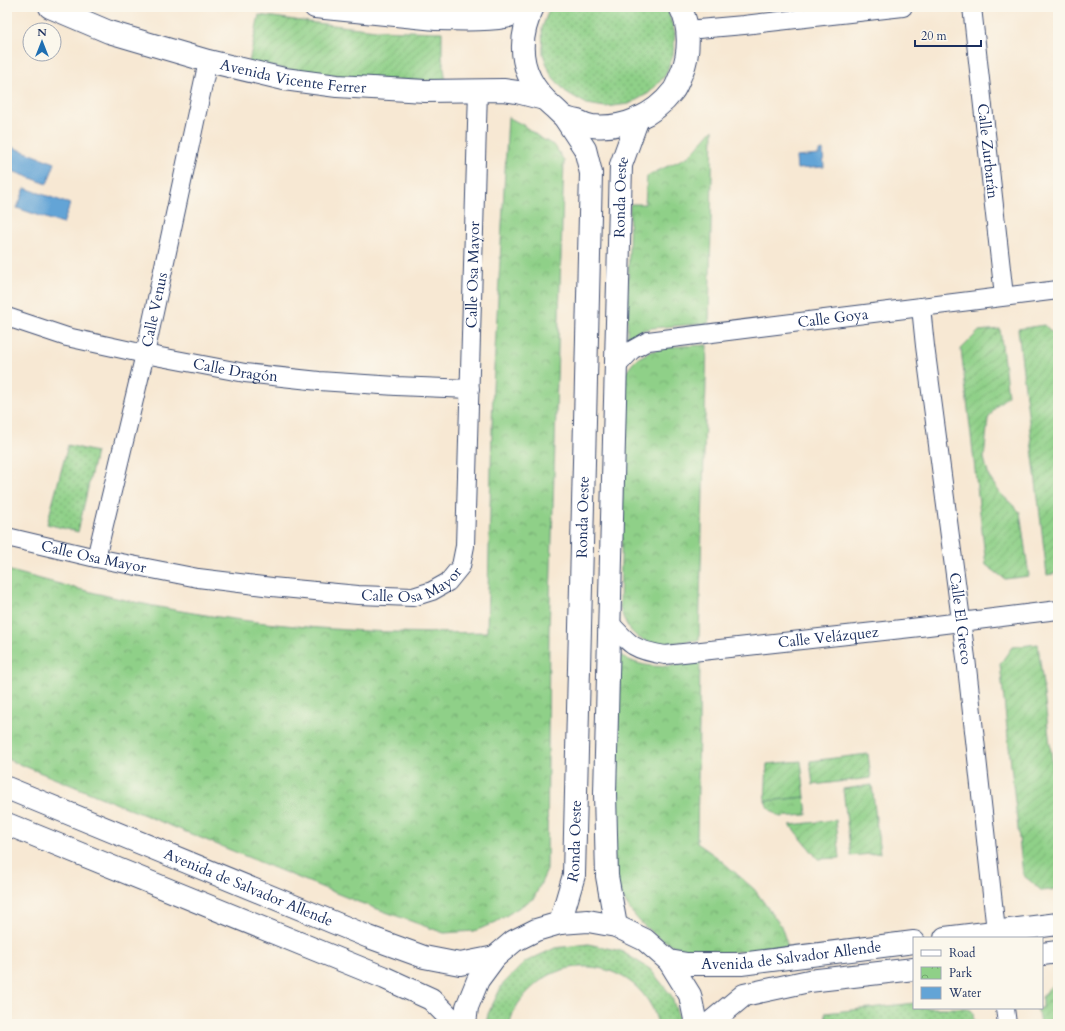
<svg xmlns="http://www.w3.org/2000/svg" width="1065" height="1031" font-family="Cardo,serif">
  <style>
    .grass { fill: url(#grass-dots); stroke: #558073 }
    .park { fill: url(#park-crowns); stroke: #558073 }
    .garden { fill: url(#garden-furrows); stroke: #558073 }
    .water { fill: #63a4d6; stroke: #3f6a9a }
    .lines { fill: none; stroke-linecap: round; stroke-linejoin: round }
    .street-casing { stroke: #3c4b70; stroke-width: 20 }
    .secondary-casing { stroke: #3c4b70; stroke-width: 24 }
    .primary-casing { stroke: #3c4b70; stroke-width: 24 }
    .street { stroke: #fff; stroke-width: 18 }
    .secondary { stroke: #fff; stroke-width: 22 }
    .primary { stroke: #fff; stroke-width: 22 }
    .labels { text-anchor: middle; stroke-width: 3; stroke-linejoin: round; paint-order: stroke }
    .street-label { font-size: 15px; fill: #1b2f5e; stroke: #fbf7ec }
  </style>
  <defs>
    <pattern id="grass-dots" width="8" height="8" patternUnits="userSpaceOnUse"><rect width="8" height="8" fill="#8fd088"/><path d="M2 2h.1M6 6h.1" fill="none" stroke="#74a972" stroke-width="1.8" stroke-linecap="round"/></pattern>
    <pattern id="park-crowns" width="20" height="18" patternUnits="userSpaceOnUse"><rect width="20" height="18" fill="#8fd088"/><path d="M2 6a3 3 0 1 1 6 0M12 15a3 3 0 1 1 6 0" fill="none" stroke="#74a972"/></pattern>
    <pattern id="garden-furrows" width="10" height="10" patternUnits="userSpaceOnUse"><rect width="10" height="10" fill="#8fd088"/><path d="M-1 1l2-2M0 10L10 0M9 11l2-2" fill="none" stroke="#74a972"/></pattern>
  </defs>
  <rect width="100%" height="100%" fill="#fbf7ec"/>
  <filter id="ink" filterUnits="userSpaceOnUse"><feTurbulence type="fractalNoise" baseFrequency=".025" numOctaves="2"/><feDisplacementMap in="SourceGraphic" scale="8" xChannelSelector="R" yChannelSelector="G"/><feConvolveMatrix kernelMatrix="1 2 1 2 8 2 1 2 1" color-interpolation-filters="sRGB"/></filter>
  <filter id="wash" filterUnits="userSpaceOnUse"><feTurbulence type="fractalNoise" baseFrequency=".012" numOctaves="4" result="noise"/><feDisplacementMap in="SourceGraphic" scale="16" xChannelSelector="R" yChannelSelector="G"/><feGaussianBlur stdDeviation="0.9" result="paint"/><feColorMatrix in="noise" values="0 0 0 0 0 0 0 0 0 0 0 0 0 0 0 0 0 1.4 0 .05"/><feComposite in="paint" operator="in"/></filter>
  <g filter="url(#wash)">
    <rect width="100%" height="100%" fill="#f7e8d3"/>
    <g class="grass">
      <path d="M550,7H665L668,11L675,33L673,56L665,76L649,93L629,104L605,107L587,104L566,92L551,75L543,54L542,28Z"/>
      <path d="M68,445L96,452L78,532L47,524Z"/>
      <path d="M588,944L621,951L650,969L671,995L681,1024H658C656,1018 654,1010 650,1004C626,962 566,954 532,988C522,997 512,1010 510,1024H486L488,1014L502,985L525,962L555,948Z"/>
      <path d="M914,1003V1008H968L973,1012L974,1024H827L825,1013Z"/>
    </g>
    <g class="park">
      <path d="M508,117L523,125L539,137L555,146L564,161L549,632L547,870L534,898L496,922L475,931L444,933L358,902L7,759V570C63,585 118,600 175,610C278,628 383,635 487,632L493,387Z"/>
      <path d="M713,129L709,323L652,328L637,332L627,340L630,204H645L647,176L689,156Z"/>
      <path d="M707,345L699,640C662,644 633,653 620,608L625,374C630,367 634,360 642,356C660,345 686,346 707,345Z"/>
      <path d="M620,655C648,672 669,666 700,662L697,843L717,857L754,889L781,926L788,947C770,949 751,950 733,952C725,953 717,954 709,954C673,953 639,929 623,898C616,886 615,873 614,860Z"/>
      <path d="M805,797L807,815L780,817L768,808L765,801Z"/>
    </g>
    <g class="garden">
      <path d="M259,15L316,23L376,30L442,32V57L446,81L373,79L308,73L249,62Z"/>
      <path d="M1044,325L1058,337V573L1047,575L1018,329Z"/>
      <path d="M1000,329L1008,396L997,405L988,419L984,458L989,477L1000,493L1020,512L1029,576L1005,579L986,565L961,349L979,331Z"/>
      <path d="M1038,644L1058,811V889L1042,891L1023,875L1000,664L1012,647Z"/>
      <path d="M868,754L871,778L813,785L810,761Z"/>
      <path d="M801,761L805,797L765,801L767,764Z"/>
      <path d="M872,785L880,853L851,856L843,789Z"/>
      <path d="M836,820L840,858L818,859L790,825Z"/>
      <path d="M1058,984V1024H1040L1037,1008H1042V997L1052,985Z"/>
    </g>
    <g class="water">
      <path d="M12,147L55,163L47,184L7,169V159Z"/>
      <path d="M823,150L824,167L797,169L796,157L819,155V151Z"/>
      <path d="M25,188L70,204L63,224L17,208Z"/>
    </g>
  </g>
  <g filter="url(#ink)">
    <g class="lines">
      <defs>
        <g id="street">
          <path id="s1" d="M972,7L1004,296"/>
          <path d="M687,30L744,25L903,7"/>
          <path id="s2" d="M921,307L925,346L966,658L996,931"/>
          <path id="s3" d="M7,317L67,337L145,354L245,373L319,381L396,386L470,389"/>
          <path id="s4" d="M616,367L632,350L648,341L1058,290"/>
          <path id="s5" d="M7,537L96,558L198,578L272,587L358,595L413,597L432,591L448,582L461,566L465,546L478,90"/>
          <path id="s6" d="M96,558L145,354L208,61"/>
          <path id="s7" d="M610,623C631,646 634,650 665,655L920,627L1058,610"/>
          <path d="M1005,1008L1007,1024"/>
        </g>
        <g id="secondary">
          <path id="s8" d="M50,7L109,32L208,61L284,79L337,86L425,91L503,90L517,92L544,99"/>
          <path d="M315,7L436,19C459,19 483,21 505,17C513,15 520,11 528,7"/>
          <path d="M533,7C515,44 521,79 552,106C556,109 559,113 563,116C567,119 573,120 578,121C582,123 587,125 592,126C623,129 654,116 673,91C677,86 679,78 682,72C690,53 690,25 680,7"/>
          <path id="s9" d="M560,923L574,875L591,173L585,149L564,117"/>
          <path id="s10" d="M616,926L607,876L605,793L621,165L638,118"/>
        </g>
        <g id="primary">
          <path id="s11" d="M7,788L369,937L424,957L460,964L495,957"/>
          <path d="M7,824L385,978L431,999L448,1016L454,1024"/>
          <path d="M945,938L1058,924"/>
          <path d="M1042,954L1058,952"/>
          <path id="s12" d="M669,961L687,964H741L914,942"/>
          <path d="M465,1024L467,1007L478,980L495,957L514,941L536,930L560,923L588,921L616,926L645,940L669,961L690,995L696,1024"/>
          <path d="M709,1024L744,995L809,981L914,969"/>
        </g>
      </defs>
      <use href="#street" class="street-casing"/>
      <use href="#secondary" class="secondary-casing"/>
      <use href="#primary" class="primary-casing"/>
      <use href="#street" class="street"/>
      <use href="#secondary" class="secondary"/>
      <use href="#primary" class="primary"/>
    </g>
  </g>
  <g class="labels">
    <g class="street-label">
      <text dy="5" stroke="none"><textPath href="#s8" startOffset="254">Avenida Vicente Ferrer</textPath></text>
      <text dy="5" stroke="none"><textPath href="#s1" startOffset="145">Calle Zurbarán</textPath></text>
      <text dy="5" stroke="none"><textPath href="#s10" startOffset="730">Ronda Oeste</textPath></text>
      <text dy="5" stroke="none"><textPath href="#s5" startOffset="762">Calle Osa Mayor</textPath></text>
      <text dy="5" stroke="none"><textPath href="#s6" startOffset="255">Calle Venus</textPath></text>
      <text dy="5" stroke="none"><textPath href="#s4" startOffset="228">Calle Goya</textPath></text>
      <text dy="5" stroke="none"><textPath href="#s3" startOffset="235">Calle Dragón</textPath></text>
      <text dy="5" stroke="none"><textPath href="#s9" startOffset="408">Ronda Oeste</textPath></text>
      <text dy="5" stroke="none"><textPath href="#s5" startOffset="89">Calle Osa Mayor</textPath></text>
      <text dy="5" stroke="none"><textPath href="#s5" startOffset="413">Calle Osa Mayor</textPath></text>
      <text dy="5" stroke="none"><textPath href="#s2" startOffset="314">Calle El Greco</textPath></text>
      <text dy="5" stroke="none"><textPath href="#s7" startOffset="230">Calle Velázquez</textPath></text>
      <text dy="5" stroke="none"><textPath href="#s9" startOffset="84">Ronda Oeste</textPath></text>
      <text dy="5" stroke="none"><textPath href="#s11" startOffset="261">Avenida de Salvador Allende</textPath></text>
      <text dy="5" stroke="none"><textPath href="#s12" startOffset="123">Avenida de Salvador Allende</textPath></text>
    </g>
  </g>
  <rect width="1065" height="1031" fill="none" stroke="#fbf7ec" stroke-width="24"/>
  <rect x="913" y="937" width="130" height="72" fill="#fbf7ec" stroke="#a1a7b3"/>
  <rect x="921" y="950" width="20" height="6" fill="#ffffff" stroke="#a1a7b3"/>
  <text x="949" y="957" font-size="12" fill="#1b2f5e">Road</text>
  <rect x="921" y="967" width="20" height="12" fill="url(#park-crowns)" stroke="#a1a7b3"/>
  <text x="949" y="977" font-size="12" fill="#1b2f5e">Park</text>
  <rect x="921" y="987" width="20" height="12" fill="#63a4d6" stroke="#a1a7b3"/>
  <text x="949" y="997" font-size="12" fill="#1b2f5e">Water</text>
  <g transform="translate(42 42)"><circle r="19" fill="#fbf7ec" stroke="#a1a7b3"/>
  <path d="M0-3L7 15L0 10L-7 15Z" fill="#1f6fb2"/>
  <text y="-6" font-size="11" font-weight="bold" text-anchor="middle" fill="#1b2f5e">N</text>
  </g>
  <path d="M915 40v6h66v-6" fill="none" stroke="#1b2f5e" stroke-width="2"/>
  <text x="921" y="40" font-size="12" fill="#1b2f5e" stroke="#fbf7ec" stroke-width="3" paint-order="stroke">20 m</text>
</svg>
